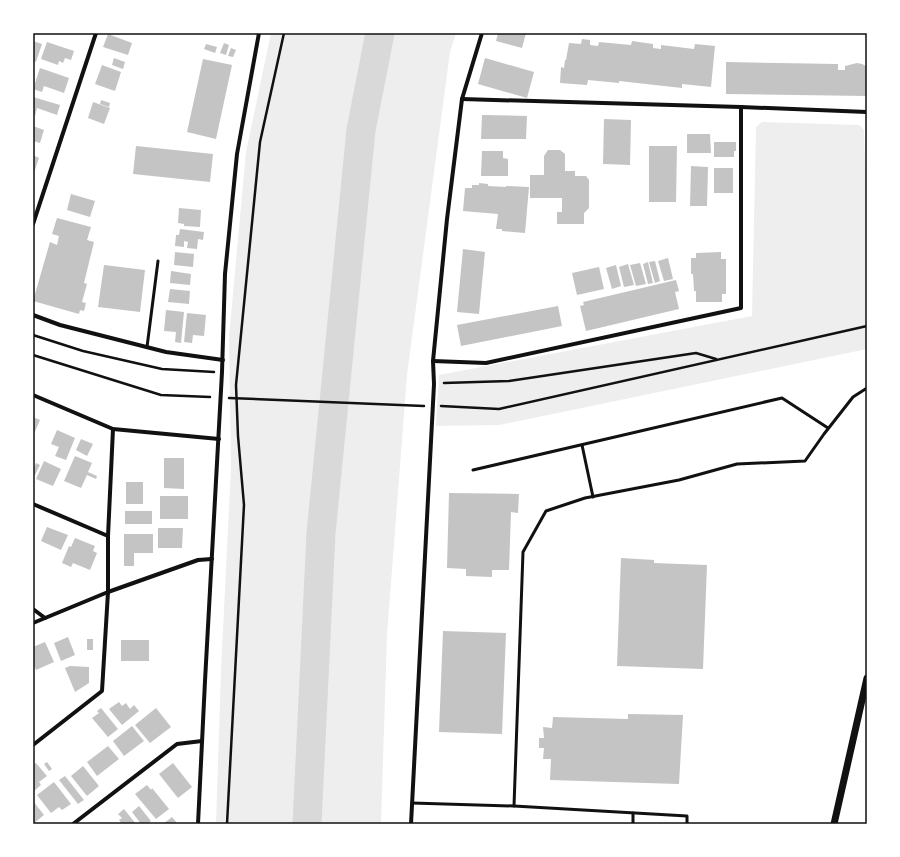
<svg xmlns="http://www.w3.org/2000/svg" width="900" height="857" font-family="'Nunito Sans',sans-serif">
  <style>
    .green { fill: #eee }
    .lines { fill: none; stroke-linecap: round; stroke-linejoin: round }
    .river { stroke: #d9d9d9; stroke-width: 29 }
    .building { fill: #c4c4c4 }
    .path { stroke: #111; stroke-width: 2.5 }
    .service { stroke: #111; stroke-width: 3 }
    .minor { stroke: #111; stroke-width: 4 }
    .tertiary { stroke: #111; stroke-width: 7 }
    .neatline { fill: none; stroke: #111; stroke-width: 1.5 }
  </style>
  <rect width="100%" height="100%" fill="#fff"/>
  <g class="green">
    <path d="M271,33H456L450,52L407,375L387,635L381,824H216L221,671L231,467L229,337L246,152Z"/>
    <path d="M762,122L859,125L864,130L865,164L867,172V349L499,425L436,426L439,375L752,316L756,127Z"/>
  </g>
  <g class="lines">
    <path class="river" d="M307,824L321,533L361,130L380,33"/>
  </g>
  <g class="building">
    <path d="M498,33H526L522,48L496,41Z"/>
    <path d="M108,34L132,43L128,55L103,47Z"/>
    <path d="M582,39L590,40V45L598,46L599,42L631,45L632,41L653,44V48L661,49V45L694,49L695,44L715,46L711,87L682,84V88L619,81V83L588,80L587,85L560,83L561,67L564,68L565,60H566L569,43L581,44Z"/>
    <path d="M33,41L42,44L36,62L33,61Z"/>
    <path d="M47,42L74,51L71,60L65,58L63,63L59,61L58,65L41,59Z"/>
    <path d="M224,43L229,45L226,55L220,53Z"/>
    <path d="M206,44L217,47L215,53L204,49Z"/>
    <path d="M231,48L236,50L233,57L228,56Z"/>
    <path d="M114,58L125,62L123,69L112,65Z"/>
    <path d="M485,58L534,72L527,98L478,84Z"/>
    <path d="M203,59L232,65L216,139L187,132Z"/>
    <path d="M726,62L838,64V70H845V66L857,63L862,64L866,66V72H867V96L726,94Z"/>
    <path d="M102,65L121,72L115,91L95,84Z"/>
    <path d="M40,68L69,78L64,93L44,86L42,92L33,89Z"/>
    <path d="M33,97L60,105L57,115L37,108L35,116L33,115Z"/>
    <path d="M101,100L110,103L109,107L100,104Z"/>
    <path d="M93,102L110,108L104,124L88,118Z"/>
    <path d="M482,115L527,116L526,139H481Z"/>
    <path d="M604,119L631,120L630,165L603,164Z"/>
    <path d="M33,126L44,130L40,143L33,141Z"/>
    <path d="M687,134H710L711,153H687Z"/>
    <path d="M714,142H736V151H734V157H714Z"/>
    <path d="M136,146L213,154L210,182L133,174Z"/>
    <path d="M649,146H677L676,202H649Z"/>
    <path d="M548,150H560L565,154V171H575V176H586L589,180V208L584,213V224H557V212H562V198H530V175H544V156Z"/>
    <path d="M482,151H503V158L508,159V176H481Z"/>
    <path d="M33,155L39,158L33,176Z"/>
    <path d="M691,166L708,167L707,206H690Z"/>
    <rect x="714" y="168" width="19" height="25"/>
    <path d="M479,183L488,184V186L506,187V186L529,187L525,233L502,231V229H496L498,214L463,211L465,188H472V185H479Z"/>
    <path d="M71,194L95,201L90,217L67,210Z"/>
    <path d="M179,208L201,210L200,227L184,226V224L178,223Z"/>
    <path d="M57,218L91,227L87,240L94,242L84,283L87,284L82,302L86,303L84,311L80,310L79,314L33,301L50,242L57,245L59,236L52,234Z"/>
    <path d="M180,229L204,232L203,240L198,239L197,249L187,248L188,242L184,241V247L175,246L176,235H179Z"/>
    <path d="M463,249L485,252L479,314L457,312Z"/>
    <path d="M175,252L194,254L193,267L174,265Z"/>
    <path d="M721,252V259H726V294H722V302H696V291H694L693,274H691V258H696V253Z"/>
    <path d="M668,258L673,279L664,281L658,261Z"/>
    <path d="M655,261L660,281L655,283L649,262Z"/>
    <path d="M648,262L653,283L648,284L643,264Z"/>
    <path d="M640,263L646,284L636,286L630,265Z"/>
    <path d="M628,264L634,285L624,287L619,267Z"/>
    <path d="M104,265L145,270L140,312L98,307Z"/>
    <path d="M616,265L621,286L612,289L606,268Z"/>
    <path d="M599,267L604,289L577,295L572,273Z"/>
    <path d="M171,271L191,274L190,285L170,283Z"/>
    <path d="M676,280L679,291L675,292L679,309L586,331L580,306L584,305L583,302Z"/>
    <path d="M170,289L190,291L189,304L168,302Z"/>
    <path d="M558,306L562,326L461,346L457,325Z"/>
    <path d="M166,310L184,312L181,343L175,342L176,332L164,331Z"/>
    <path d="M187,313L206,315L204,336L193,335L192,343L184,342Z"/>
    <path d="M33,417L40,420L33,436Z"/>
    <path d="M57,430L75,438L66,460L55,456L59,447L51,444Z"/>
    <path d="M81,439L93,444L87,456L76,450Z"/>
    <path d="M75,456L92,463L88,472L97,476L96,479L87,475L81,488L64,481Z"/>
    <path d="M164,458H184V489L164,488Z"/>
    <path d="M44,461L61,469L53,486L36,479Z"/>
    <path d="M36,463L40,465L35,475L33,474V471Z"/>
    <rect x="126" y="482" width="17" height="22"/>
    <path d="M449,493L519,494L518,513L511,512L509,570H492V577L466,576V569L447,568Z"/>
    <rect x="160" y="496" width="28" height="23"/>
    <rect x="125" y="511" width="27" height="13"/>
    <path d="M47,527L68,535L61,550L41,541Z"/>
    <path d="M158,528H183L182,548H158Z"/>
    <path d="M124,534H153V553H134V566H124Z"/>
    <path d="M75,538L95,546L93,551L97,553L90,570L73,563L71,567L62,563L69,546L71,547Z"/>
    <path d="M621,558L654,560V563L707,565L703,669L617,666Z"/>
    <path d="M443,631L506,633L502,734L439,732Z"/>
    <path d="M68,637L75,655L61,661L54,643Z"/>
    <rect x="87" y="639" width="6" height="11"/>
    <rect x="121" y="640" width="28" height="21"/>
    <path d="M45,642L54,662L36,670L33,663V647Z"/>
    <path d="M70,666L89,667V683L75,692L65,668Z"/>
    <path d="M119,702L122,706L126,703L130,709L134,705L139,711L122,725L109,709Z"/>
    <path d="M101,708L118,729L108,737L92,718L99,713L97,711Z"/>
    <path d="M156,708L171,727L150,743L135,725Z"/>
    <path d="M628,714L683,715L679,784L550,780L551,759H543L544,748H539V738H544L543,727L552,728L553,717L628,719Z"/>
    <path d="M132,726L144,741L124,756L113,741Z"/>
    <path d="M108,746L119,759L97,776L87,762Z"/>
    <path d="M47,762L52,769L49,771L44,764Z"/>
    <path d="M36,763L47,776L39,782L41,785L33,792V765Z"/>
    <path d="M173,763L192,787L178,798L159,774Z"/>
    <path d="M83,766L99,786L87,796L71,776Z"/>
    <path d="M65,776L84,800L78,804L59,780Z"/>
    <path d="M54,782L71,804L62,810L59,807L51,813L37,795Z"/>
    <path d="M147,785L151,790L152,788L169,809L156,819L135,794Z"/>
    <path d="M33,801L44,815L33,824Z"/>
    <path d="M139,806L151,821L147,824H141L132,812Z"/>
    <path d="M124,809L136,824H122L119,820L122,818L118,814Z"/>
    <path d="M172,817L178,824H163Z"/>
  </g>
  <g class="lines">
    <g class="path">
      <path d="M33,335L83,351L162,369L214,372"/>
      <path d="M33,355L161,395L210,397"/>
      <path d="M444,383L509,381L696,353L716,359"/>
      <path d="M229,398L424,406"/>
      <path d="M441,406L499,409L867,326"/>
      <path d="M227,824L244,505L238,436L236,385L260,142L284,33"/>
    </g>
    <g class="service">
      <path d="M147,347L158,261"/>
      <path d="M582,445L593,497"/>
      <path d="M473,470L782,398L828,428"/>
      <path d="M412,803L514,806L687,816V824"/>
      <path d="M514,806L523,552L546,511L585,498L679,480L737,464L805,461L824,434L853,397L867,388"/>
      <path d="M633,824V813"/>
    </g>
    <g class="minor">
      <path d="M462,99L741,107L867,112"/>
      <path d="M33,224L96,33"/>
      <path d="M33,315L60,325L166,352L223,360"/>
      <path d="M433,361L486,363L741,308V107"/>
      <path d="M33,395L113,429L219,439"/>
      <path d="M33,504L108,536"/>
      <path d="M33,609L45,618"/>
      <path d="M33,623L108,592L198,560L212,559"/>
      <path d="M33,745L102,691L108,592V536L113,429"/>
      <path d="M73,824L177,744L202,741"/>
      <path d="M198,824L205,681L222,372L225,274L237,154L259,33"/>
      <path d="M411,824L434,384L433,361L447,219L462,99L482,33"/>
    </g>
    <path class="tertiary" d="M834,824L867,678"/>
  </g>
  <rect width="900" height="857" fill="none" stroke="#ffffff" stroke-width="68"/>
  <rect x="34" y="34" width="832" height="789" class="neatline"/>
</svg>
